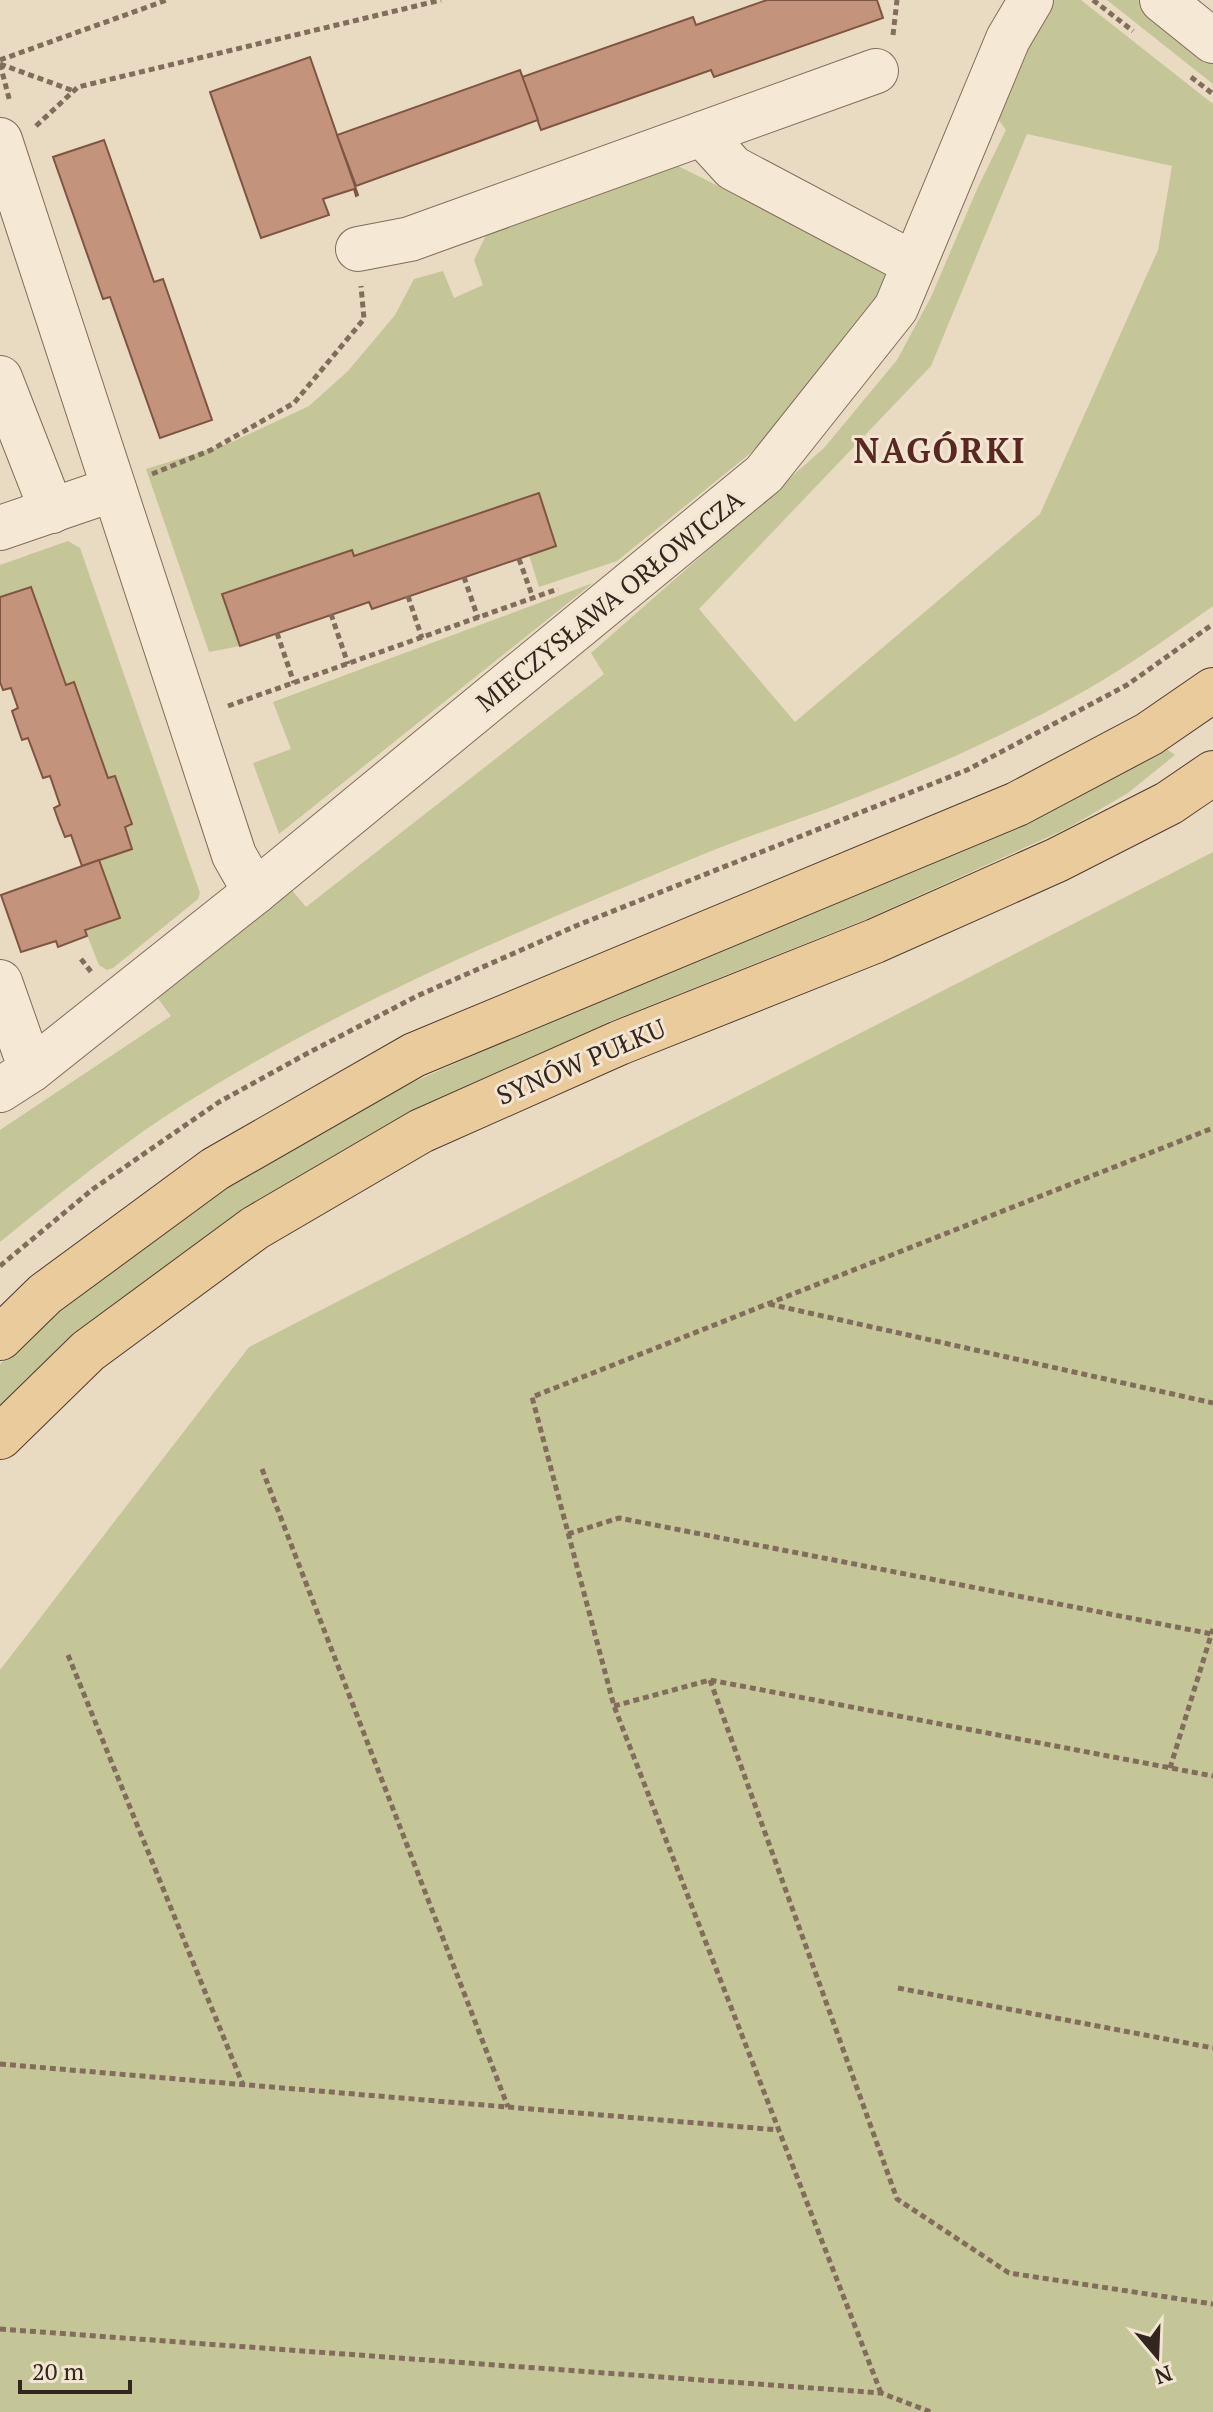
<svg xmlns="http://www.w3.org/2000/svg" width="1213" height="2412" font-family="'PT Serif',serif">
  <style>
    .green { fill: #c5c697; fill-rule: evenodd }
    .building { fill: #c4937b; stroke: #7e5543; stroke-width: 2 }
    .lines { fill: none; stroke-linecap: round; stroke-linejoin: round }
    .minor-casing { stroke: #826c5b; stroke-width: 46 }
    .major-casing { stroke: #4f3b2f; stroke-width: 46 }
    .path { stroke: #826c5b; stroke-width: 5; stroke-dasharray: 6 4; stroke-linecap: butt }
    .minor { stroke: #f5e8d4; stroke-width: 44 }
    .major { stroke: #eacb9c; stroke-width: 44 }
    .labels { text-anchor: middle; stroke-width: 6; stroke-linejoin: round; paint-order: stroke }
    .street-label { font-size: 26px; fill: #33261e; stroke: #f2e5d1 }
    .district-label { font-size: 34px; font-weight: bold; letter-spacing: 2px; fill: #5b2821; stroke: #f2e5d1 }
  </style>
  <rect width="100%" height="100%" fill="#e9dac2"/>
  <g class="green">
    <path d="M1048,0H1081L1213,104V606C1166,639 1119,673 1068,700C992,742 910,777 829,808C786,824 742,838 699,856C533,925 366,994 212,1087C137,1131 68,1187 0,1242V1130L171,1016L156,996L291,889L306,907L604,674L591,653L824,448L897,360L931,297L978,187L1006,130L998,119ZM1027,134L1172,166L1158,250L1040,514L795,722L699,609L931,366Z"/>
    <path d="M1107,0H1138L1213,59V84Z"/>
    <path d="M676,165L881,267L890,279L859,328L772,433L747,456L617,561L539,587L529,555L556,545L538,493L354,556L222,595L240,646L209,652L146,469L230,443L309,406L348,371L395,315L414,279L443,271L454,298L483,285L474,260L488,231Z"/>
    <path d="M68,541L80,548L200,893L198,899L113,968L107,970L99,965L85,930L119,918L99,860L132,849L125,827L132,824L115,776L108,778L73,682L66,685L31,587L0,597V565Z"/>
    <path d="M593,583L279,834L253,763L291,749L273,702Z"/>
    <path d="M1164,747L1175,755L1128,793L1068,828L867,919L611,1021L414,1112L0,1409V1364L62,1307L223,1187L400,1088Z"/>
    <path d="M1213,852V2412H0V1670L249,1347Z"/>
  </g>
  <g class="building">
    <path d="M767,0H877L883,18L714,77L711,70L541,130L522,77L693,17L696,25Z"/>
    <path d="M310,57L358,195L356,196L354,189L323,199L329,215L261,238L210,92Z"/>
    <path d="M520,70L538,120L356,186L337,135Z"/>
    <path d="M104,140L154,282L163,279L212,420L160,438L110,297L103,299L53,157Z"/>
    <path d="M539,493L556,546L372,609L369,602L240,646L222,594L352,550L354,556Z"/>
    <path d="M31,587L66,685L74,682L108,778L115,776L132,824L125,827L132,849L82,866L71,835L65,837L59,822L54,808L60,805L50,776L43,778L28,738L22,740L12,711L18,708L11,688L3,690L0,682V597Z"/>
    <path d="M99,860L120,918L85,930L87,936L58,947L56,941L21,952L1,895Z"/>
  </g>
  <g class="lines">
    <defs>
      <g id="minor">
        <path d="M1162,0L1213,41"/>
        <path d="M702,134L733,168L914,264"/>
        <path d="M0,140L234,855L255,892"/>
        <path d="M358,249L410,239L876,71"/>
        <path d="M0,378L52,511"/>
        <path d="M0,528L114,489"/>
        <path d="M0,982L31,1070"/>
        <path d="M0,1090L31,1070L255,892L764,474L896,308L1008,39L1031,0"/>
      </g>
      <g id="major">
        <path d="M0,1338L45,1294L215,1169L414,1055L1017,804L1149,734L1213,690"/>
        <path d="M0,1437L88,1351L255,1228L421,1131L619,1043L875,941L1057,860L1169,803L1213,773"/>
      </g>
    </defs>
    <use href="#minor" class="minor-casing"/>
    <use href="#major" class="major-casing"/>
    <g class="path">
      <path d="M1093,0L1133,31"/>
      <path d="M893,35L897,0"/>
      <path d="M0,60L167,0"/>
      <path d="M0,64L10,102"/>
      <path d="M0,64L74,91"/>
      <path d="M1191,77L1213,94"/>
      <path d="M36,126L78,87L441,0"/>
      <path d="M152,474L211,450L294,403L364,319L361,286"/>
      <path d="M519,559L533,598"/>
      <path d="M464,577L478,618"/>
      <path d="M408,596L422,638"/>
      <path d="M331,614L348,664"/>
      <path d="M277,633L294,683"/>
      <path d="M228,706L558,589"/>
      <path d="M81,959L92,973"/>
      <path d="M0,1266L93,1189L219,1102L308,1053L417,996L578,925L967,770L1127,685L1213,624"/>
      <path d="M769,1304L1213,1403"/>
      <path d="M262,1469L508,2107"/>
      <path d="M568,1534L619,1518L1212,1634"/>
      <path d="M68,1655L243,2085"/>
      <path d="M710,1680L897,2199L1009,2273L1213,2304"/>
      <path d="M614,1706L710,1680L1213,1776"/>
      <path d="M1170,1768L1213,1629"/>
      <path d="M898,1988L1213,2048"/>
      <path d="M0,2064L779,2130"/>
      <path d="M0,2329L881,2393L931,2412"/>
      <path d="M881,2393L614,1706L532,1397L1213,1128"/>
    </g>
    <use href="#minor" class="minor"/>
    <use href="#major" class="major"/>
  </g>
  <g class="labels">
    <g class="street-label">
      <text transform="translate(610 601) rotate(-39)" y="9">MIECZYSŁAWA ORŁOWICZA</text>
      <text transform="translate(581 1062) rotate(-23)" y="9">SYNÓW PUŁKU</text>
    </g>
    <g class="district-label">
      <text x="940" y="463">NAGÓRKI</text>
    </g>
  </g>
  <g transform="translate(1157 2356) rotate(161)" stroke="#f2e5d1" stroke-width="6" paint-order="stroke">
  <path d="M0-6L14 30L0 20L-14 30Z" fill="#33261e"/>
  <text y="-12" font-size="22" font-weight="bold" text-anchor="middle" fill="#33261e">N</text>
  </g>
  <path d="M20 2380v12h110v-12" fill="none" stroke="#33261e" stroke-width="4"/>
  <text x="32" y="2380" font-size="24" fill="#33261e" stroke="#f2e5d1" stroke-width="6" paint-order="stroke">20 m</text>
</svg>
